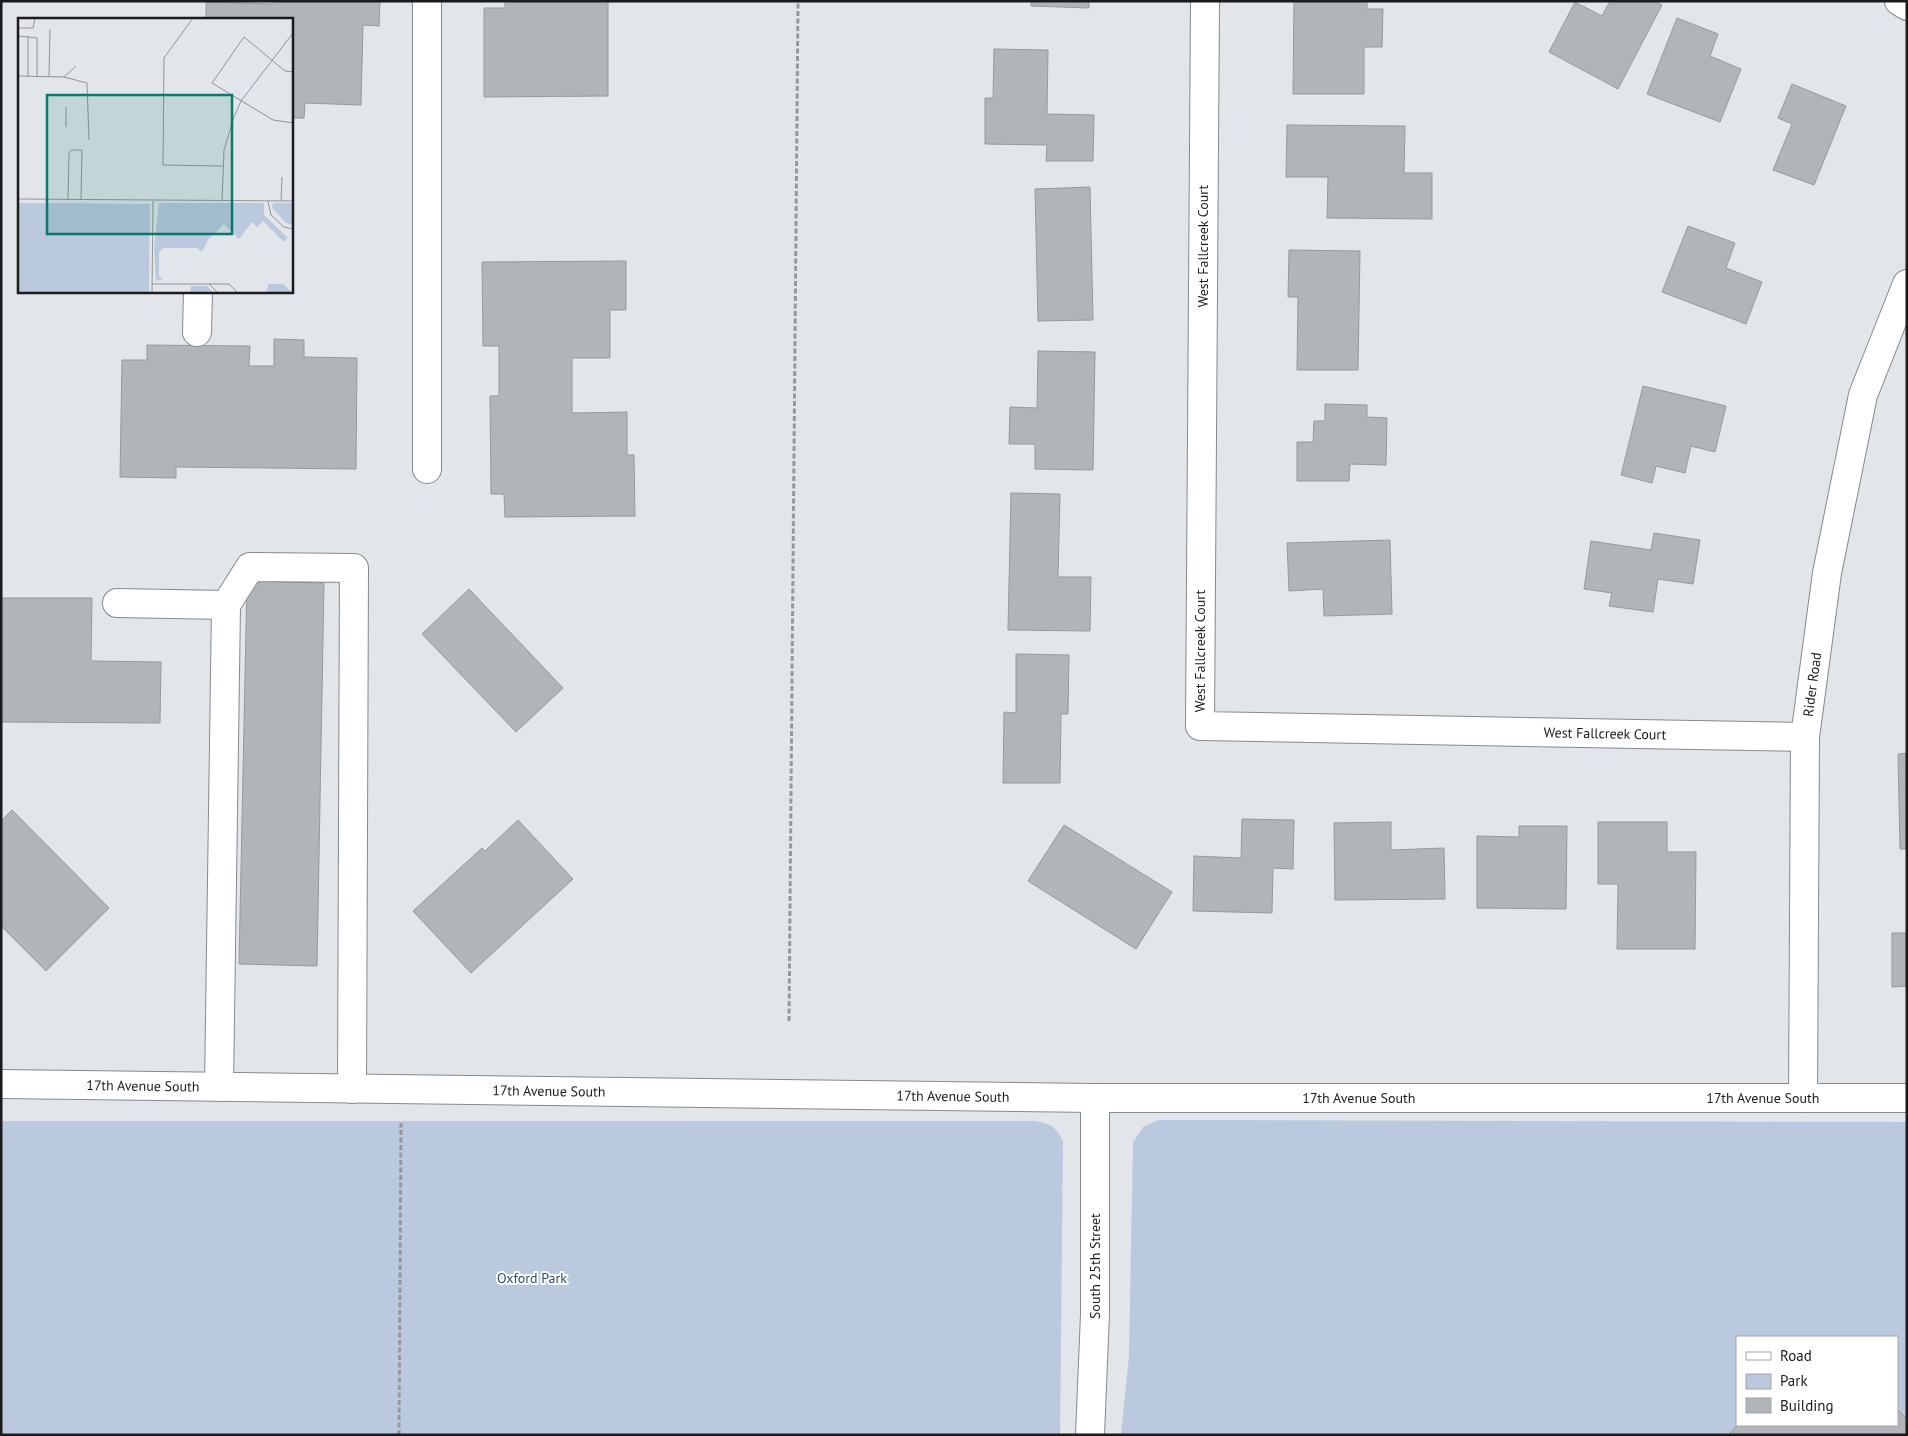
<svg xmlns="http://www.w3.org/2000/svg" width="1908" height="1436" font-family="'PT Sans',sans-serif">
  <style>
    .green { fill: #bbc9de }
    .building { fill: #b1b4b9; stroke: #96999d }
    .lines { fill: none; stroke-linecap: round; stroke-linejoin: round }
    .minor-casing { stroke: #86898d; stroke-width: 30 }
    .path { stroke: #96989c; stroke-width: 3; stroke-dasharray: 5 2.5; stroke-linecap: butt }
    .minor { stroke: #fff; stroke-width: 28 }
    .labels { text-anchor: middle; stroke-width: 4; stroke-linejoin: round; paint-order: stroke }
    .street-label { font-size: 14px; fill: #1a1b1d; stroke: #fff }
    .park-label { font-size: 14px; fill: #304973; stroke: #fff }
    .inset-road { fill: none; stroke: #929498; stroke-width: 1 }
    .view { fill: #0f766e; fill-opacity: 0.15; stroke: #0f766e; stroke-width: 2.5 }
    .inset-edge { fill: none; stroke: #1a1b1d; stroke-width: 2.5 }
  </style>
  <rect width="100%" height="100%" fill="#e2e5ea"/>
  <g class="green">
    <path d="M1158,1120L1907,1122V1419L1897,1409V1337H1737L1738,1425L1728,1435H1121L1129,1356L1133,1142L1143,1127Z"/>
    <path d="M1,1121H1035C1052,1124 1056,1127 1063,1142L1060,1435H1Z"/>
  </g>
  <g class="building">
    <path d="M272,1H380L379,26L363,25L361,105L305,103L304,118H291V19H206V2L272,4Z"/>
    <path d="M505,1H608V96L484,97V8H505Z"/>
    <path d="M1031,1H1089V8L1031,6Z"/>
    <path d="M1294,1H1367V9H1383L1382,47H1364V94H1293Z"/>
    <path d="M1610,1H1655L1662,5L1618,89L1549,52L1575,2L1602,16Z"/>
    <path d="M1677,18L1718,34L1710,56L1741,69L1720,122L1647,94Z"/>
    <path d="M994,49L1048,50L1047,114L1094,115L1093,161H1046L1047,145L985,144V98H993Z"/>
    <path d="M1792,84L1846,106L1814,185L1773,170L1792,124L1778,118Z"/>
    <path d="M1287,125L1405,126L1404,173H1432V219L1327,218L1328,177H1286Z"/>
    <path d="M1090,187L1093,320L1038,321L1035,189Z"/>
    <path d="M1688,226L1735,243L1726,268L1762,282L1746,324L1662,292Z"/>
    <path d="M1289,250L1360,251L1358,370H1297L1298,297H1288Z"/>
    <path d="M626,261V310H610V358H572V413L627,412V455H634L635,516L505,517L504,494H491L490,396H499V346H483L482,262Z"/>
    <path d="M274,339L304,340V357L357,358L356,469L176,467V478L120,477L122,360H147V345L250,346L249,366H274Z"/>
    <path d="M1038,351L1095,352L1093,470L1035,469V444H1009L1010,407L1037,408Z"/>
    <path d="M1643,386L1726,406L1715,452L1691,446L1685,473L1656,466L1652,483L1621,475Z"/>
    <path d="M1325,404L1367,405V417L1387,418L1386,465L1350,464L1349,481H1297V442H1313L1314,421H1325Z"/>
    <path d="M1011,493L1060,494L1058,577H1091L1090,631L1008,630Z"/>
    <path d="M1654,533L1700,540L1693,584L1658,579L1653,612L1609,606L1612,593L1584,589L1591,541L1651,550Z"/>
    <path d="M1390,540L1392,614L1324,616L1323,589L1289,591L1287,543Z"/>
    <path d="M247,581L324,583L317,966L239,964Z"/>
    <path d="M469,589L563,688L516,732L422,634Z"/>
    <path d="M1,598H92L91,661L161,662L160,723L1,722Z"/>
    <path d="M1016,654L1069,655L1068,714H1061L1060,783H1003L1004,712L1016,713Z"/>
    <path d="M1907,753V849H1900L1898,754Z"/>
    <path d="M12,810L109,908L46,971L1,926V821Z"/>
    <path d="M1242,819L1294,820L1293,869L1273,868L1272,913L1193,911L1194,856L1241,858Z"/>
    <path d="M518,820L573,879L471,973L413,911L482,848L485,851Z"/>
    <path d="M1391,822V850L1444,848L1445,899L1335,900L1334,823Z"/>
    <path d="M1598,822H1667V852H1696L1695,949H1617L1618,884H1598Z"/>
    <path d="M1064,825L1172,892L1136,949L1028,881Z"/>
    <path d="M1519,826H1567L1566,909L1477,908V836L1519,837Z"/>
    <path d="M1892,933H1907V986L1892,987Z"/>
    <path d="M1897,1409L1907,1419V1435H1728L1738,1425H1897Z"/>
  </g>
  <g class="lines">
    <defs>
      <g id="minor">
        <path id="s1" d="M1205,1L1200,726L1805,737"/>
        <path d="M1899,1L1907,6"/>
        <path d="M197,332L198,291"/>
        <path d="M427,469V1"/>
        <path d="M117,603L226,605"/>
        <path id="s2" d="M1,1084L1095,1098H1907"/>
        <path d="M219,1087L226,605L250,567L354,568L352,1089"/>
        <path id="s3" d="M1803,1098L1805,737L1827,573L1863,395L1907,284"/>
        <path id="s4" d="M1090,1435L1095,1314V1098"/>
      </g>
    </defs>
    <use href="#minor" class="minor-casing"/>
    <g class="path">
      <path d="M789,1021L798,1"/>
      <path d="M399,1435L401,1123"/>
    </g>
    <use href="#minor" class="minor"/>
  </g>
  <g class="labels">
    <g class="street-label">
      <text transform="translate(1203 246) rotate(-90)" y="5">West Fallcreek Court</text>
      <text transform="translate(1200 651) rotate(-90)" y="5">West Fallcreek Court</text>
      <text dy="5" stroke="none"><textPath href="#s3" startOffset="414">Rider Road</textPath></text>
      <text dy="5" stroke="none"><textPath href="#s1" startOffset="1130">West Fallcreek Court</textPath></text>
      <text dy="5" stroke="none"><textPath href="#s2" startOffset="142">17th Avenue South</textPath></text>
      <text dy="5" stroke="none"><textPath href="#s2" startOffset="548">17th Avenue South</textPath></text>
      <text dy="5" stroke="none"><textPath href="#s2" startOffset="952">17th Avenue South</textPath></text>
      <text dy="5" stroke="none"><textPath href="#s2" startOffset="1358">17th Avenue South</textPath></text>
      <text dy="5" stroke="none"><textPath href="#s2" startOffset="1762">17th Avenue South</textPath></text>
      <text dy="5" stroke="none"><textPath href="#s4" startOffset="169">South 25th Street</textPath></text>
    </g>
    <g class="park-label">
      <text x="532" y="1283">Oxford Park</text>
    </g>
  </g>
  <g transform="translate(18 18)">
    <rect width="275" height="275" fill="#e2e5ea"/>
    <path d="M0,185L132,186L131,275H0ZM141,185H246V197L270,220L266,224L245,203L239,209L234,204L221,221L206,206L190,222L184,234L179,230H145L141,234V258L145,261L138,263L136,229ZM255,185H275V207L268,205L254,190ZM251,266H265L275,275H248ZM173,268H189L196,275H172Z" fill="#bbc9de"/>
    <path class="inset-road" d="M175,0L146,40L145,147L204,148M0,10H15L17,0M0,18L19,20V59M275,54L267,53L226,19L194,65L255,102L275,105M0,58L46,59L69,65L71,122M10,59V18M31,59L32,11M46,59L58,48M48,89V109M0,181L275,183M50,182L51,135L53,132H64L63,182M204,183L206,132L216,99L223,83L275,15M250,183L253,197L266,209L275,211M263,183L264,159M134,266H191L200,275M191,266H211L220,275M134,275L135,183"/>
    <path class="view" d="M29,77H214V216H29Z"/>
    <rect width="275" height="275" class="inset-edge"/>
  </g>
  <rect width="1908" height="1436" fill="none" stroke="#1a1b1d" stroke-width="5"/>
  <rect x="1736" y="1336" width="162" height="90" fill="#ffffff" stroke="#a3a4a5"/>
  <rect x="1746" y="1352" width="25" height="8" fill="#ffffff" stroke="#a3a4a5"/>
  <text x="1780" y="1361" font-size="15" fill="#1a1b1d">Road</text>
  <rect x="1746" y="1374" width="25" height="15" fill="#bbc9de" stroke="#a3a4a5"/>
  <text x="1780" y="1386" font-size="15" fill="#1a1b1d">Park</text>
  <rect x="1746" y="1398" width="25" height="15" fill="#b1b4b9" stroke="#a3a4a5"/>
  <text x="1780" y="1411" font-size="15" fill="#1a1b1d">Building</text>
</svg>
